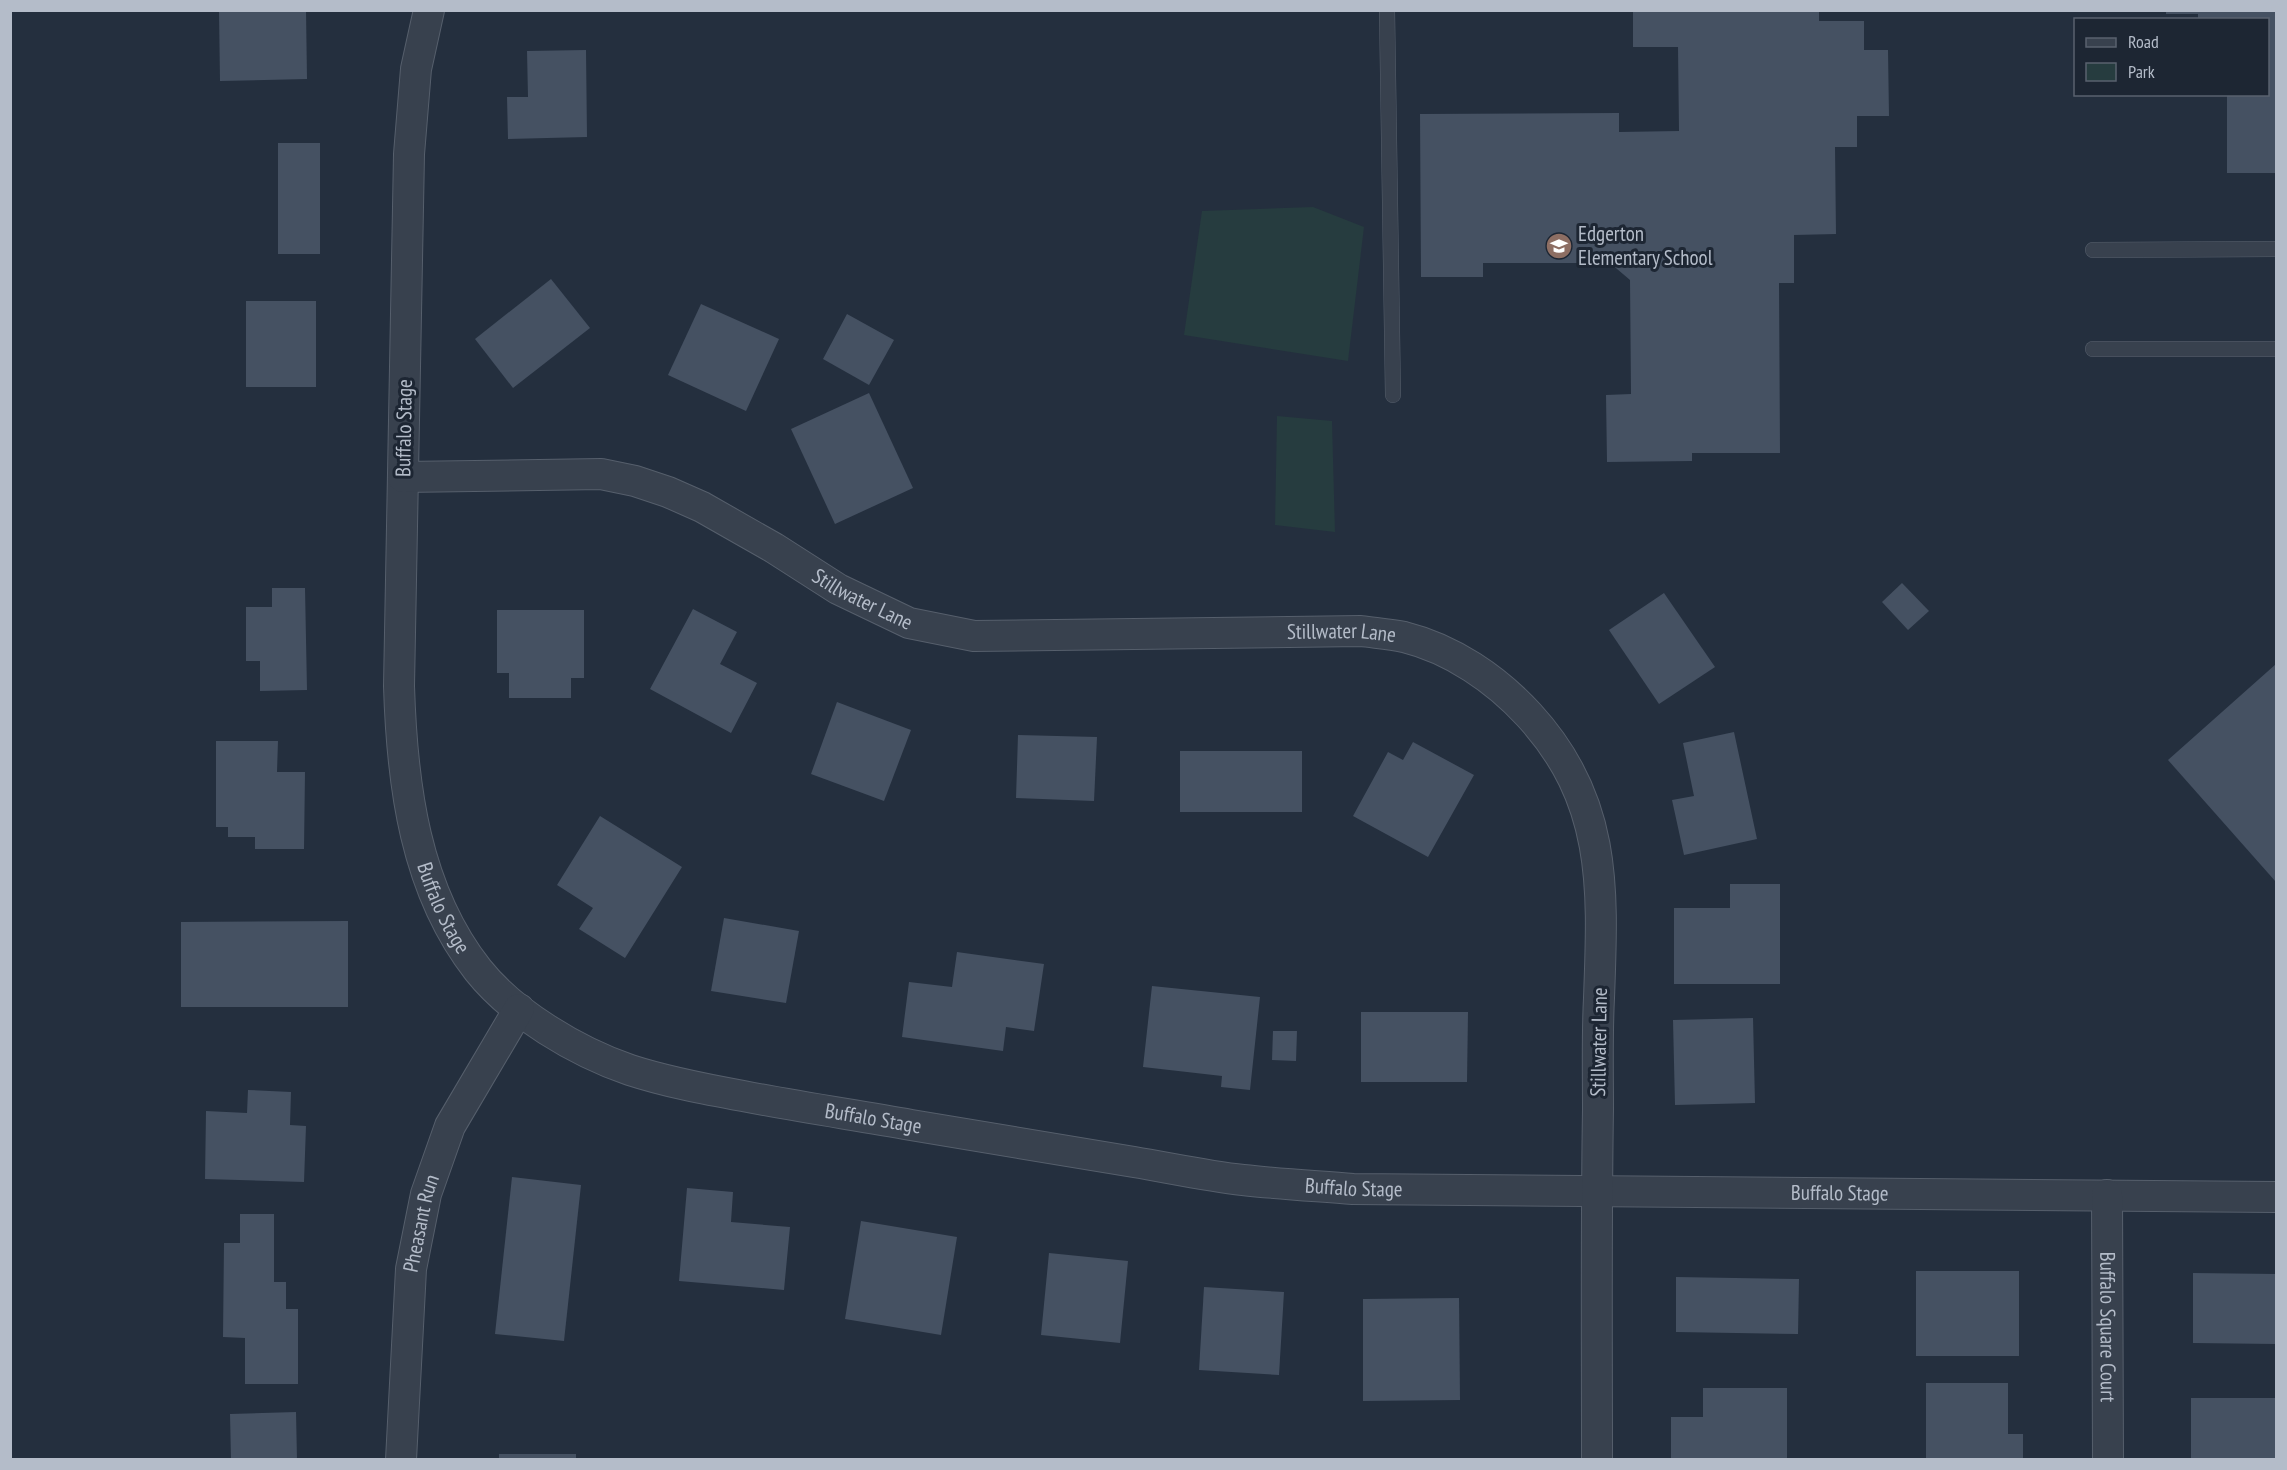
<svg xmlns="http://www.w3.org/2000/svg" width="2287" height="1470" font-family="'PT Sans Narrow',sans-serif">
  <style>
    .green { fill: #263c3f }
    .building { fill: #455162 }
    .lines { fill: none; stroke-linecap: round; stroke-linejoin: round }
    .lane-casing { stroke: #565f6c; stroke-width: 16 }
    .street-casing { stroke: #565f6c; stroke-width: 32 }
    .lane { stroke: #38414e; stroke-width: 15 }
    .street { stroke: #38414e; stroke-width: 30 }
    .labels { text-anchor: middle; stroke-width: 6; stroke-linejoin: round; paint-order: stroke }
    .poi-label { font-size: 21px; fill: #b4bcc9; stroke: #1d2633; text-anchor: start }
    .street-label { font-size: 21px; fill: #b4bcc9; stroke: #1d2633 }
  </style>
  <rect width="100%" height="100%" fill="#242f3e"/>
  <g class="green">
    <path d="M1313,207L1364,227L1348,361L1184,335L1202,211Z"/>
    <path d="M1277,416L1332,421L1335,532L1275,525Z"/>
  </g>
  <g class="building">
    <path d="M219,10H306L307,79L220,81Z"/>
    <path d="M1633,10H1819V21H1864V50H1888L1889,116H1857V147H1835L1836,234L1794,235V283H1779L1780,453H1692V461L1607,462L1606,395L1631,394L1630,280L1610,263H1483V277H1421L1420,114L1619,113V132L1679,131L1678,47H1633Z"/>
    <path d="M2166,10H2276V173H2227V94H2268V20H2198V14H2166Z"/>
    <path d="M586,50L587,137L508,139L507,97H528L527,51Z"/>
    <rect x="278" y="143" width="42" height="111"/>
    <path d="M551,279L590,328L513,388L475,339Z"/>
    <rect x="246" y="301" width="70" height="86"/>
    <path d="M701,304L779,339L746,411L668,375Z"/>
    <path d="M847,314L894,340L869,385L823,359Z"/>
    <path d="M869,393L913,488L835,524L791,429Z"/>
    <path d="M1902,583L1929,611L1908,630L1882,602Z"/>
    <path d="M272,588H305L307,690L260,691V661H246V607H272Z"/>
    <path d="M1664,593L1715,667L1659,704L1609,630Z"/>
    <path d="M693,609L737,632L720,664L757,683L731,733L650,689Z"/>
    <path d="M497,610H584V678H571V698H509V673H497Z"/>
    <path d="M2276,664V882L2168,760Z"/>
    <path d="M837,702L911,730L884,801L811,774Z"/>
    <path d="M1734,732L1757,839L1684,855L1672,800L1694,796L1683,743Z"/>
    <path d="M1018,735L1097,737L1094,801L1016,798Z"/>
    <path d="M216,741H278L277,772H305L304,849H255V837H228V827H216Z"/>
    <path d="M1413,742L1474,775L1428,857L1353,816L1388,752L1403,760Z"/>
    <rect x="1180" y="751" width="122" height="61"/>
    <path d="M600,816L682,867L625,958L579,929L593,908L557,885Z"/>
    <path d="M1730,884H1780V984H1674V908H1730Z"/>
    <path d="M724,918L799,931L786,1003L711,991Z"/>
    <path d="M348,921V1007H181V922Z"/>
    <path d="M957,952L1044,964L1034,1031L1006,1027L1003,1051L902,1037L909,982L952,987Z"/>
    <path d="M1152,986L1260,997L1250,1090L1221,1087L1222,1076L1143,1067Z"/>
    <path d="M1361,1012H1468L1467,1082H1361Z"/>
    <path d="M1753,1018L1755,1103L1675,1105L1673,1020Z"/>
    <path d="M1273,1031H1297L1296,1061L1272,1060Z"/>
    <path d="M248,1090L291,1092L290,1125L306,1126L304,1182L205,1179L206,1111L247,1113Z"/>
    <path d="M512,1177L581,1185L564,1341L495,1334Z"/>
    <path d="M687,1188L733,1192L731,1222L790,1227L784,1290L679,1281Z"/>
    <path d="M240,1214H274V1282H286V1309H298V1384H245V1338L223,1337L224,1243H240Z"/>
    <path d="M861,1221L957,1237L941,1335L845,1319Z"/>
    <path d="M1049,1253L1128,1261L1120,1343L1041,1335Z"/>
    <rect x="1916" y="1271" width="103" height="85"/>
    <path d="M2193,1273L2276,1274V1344L2193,1343Z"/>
    <path d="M1676,1277L1799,1279L1798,1334L1676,1332Z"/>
    <path d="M1204,1287L1284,1292L1279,1375L1199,1370Z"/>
    <path d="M1459,1298L1460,1400L1363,1401V1299Z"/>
    <path d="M1926,1383H2008V1434H2023V1460H1926Z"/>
    <path d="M1703,1388H1787V1460H1671V1417H1703Z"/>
    <rect x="2191" y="1398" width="85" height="62"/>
    <path d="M296,1412L297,1460H231L230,1414Z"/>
    <rect x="499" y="1454" width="77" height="6"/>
  </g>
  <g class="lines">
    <defs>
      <g id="lane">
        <path d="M1387,10L1393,395"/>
        <path d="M2093,250L2276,249"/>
        <path d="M2093,349H2276"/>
      </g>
      <g id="street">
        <path id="s1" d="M429,10L416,69L409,154L399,686C402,785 415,890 478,970C513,1014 577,1052 630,1070C667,1082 704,1089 743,1096C799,1107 855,1115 911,1125C986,1137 1060,1150 1134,1162C1170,1168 1207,1176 1243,1180C1279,1184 1316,1186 1353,1189L2276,1197"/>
        <path id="s2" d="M403,477L601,474L635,481L668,492L702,507L774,548L838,589L909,623L974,636L1361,631C1375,633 1390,634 1404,637C1452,649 1496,679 1529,715C1608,801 1603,889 1599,998C1597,1035 1598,1072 1598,1109C1596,1226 1597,1343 1597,1460"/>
        <path id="s3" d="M2107,1195L2108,1460"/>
        <path id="s4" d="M401,1460L411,1269L426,1194L450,1126L519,1009"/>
      </g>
    </defs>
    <use href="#lane" class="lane-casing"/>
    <use href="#street" class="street-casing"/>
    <use href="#lane" class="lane"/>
    <use href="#street" class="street"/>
  </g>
  <defs>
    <symbol id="school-disc" viewBox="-11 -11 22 22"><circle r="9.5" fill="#8d6e63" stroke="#1d2633"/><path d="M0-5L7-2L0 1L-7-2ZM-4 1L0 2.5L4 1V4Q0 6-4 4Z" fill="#fff"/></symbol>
  </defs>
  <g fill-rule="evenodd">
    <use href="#school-disc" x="1544" y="231" width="30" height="30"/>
  </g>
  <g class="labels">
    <g class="poi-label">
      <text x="1578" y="241">Edgerton<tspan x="1578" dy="24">Elementary School</tspan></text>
    </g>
    <g class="street-label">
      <text transform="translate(404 428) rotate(-89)" y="7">Buffalo Stage</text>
      <text dy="7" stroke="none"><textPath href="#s2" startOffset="490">Stillwater Lane</textPath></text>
      <text dy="7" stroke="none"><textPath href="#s2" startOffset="976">Stillwater Lane</textPath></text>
      <text dy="7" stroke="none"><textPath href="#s1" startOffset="906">Buffalo Stage</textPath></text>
      <text transform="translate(1599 1042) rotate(-89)" y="7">Stillwater Lane</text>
      <text dy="7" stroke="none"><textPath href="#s1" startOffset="1410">Buffalo Stage</textPath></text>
      <text dy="7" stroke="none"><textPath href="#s1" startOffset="1896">Buffalo Stage</textPath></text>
      <text dy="7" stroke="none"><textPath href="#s1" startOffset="2382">Buffalo Stage</textPath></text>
      <text dy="7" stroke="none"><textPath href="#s4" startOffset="238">Pheasant Run</textPath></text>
      <text dy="7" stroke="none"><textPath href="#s3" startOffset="132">Buffalo Square Court</textPath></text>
    </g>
  </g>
  <rect width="2287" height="1470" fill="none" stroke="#b4bcc9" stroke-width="24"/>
  <rect x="2074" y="18" width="195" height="78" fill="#1d2633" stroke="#59626f" stroke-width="1.5"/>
  <rect x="2086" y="38" width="30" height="9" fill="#38414e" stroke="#59626f" stroke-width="1.5"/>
  <text x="2128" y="48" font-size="18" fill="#b4bcc9">Road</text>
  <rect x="2086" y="63" width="30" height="18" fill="#263c3f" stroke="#59626f" stroke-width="1.5"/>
  <text x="2128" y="78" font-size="18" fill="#b4bcc9">Park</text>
</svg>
